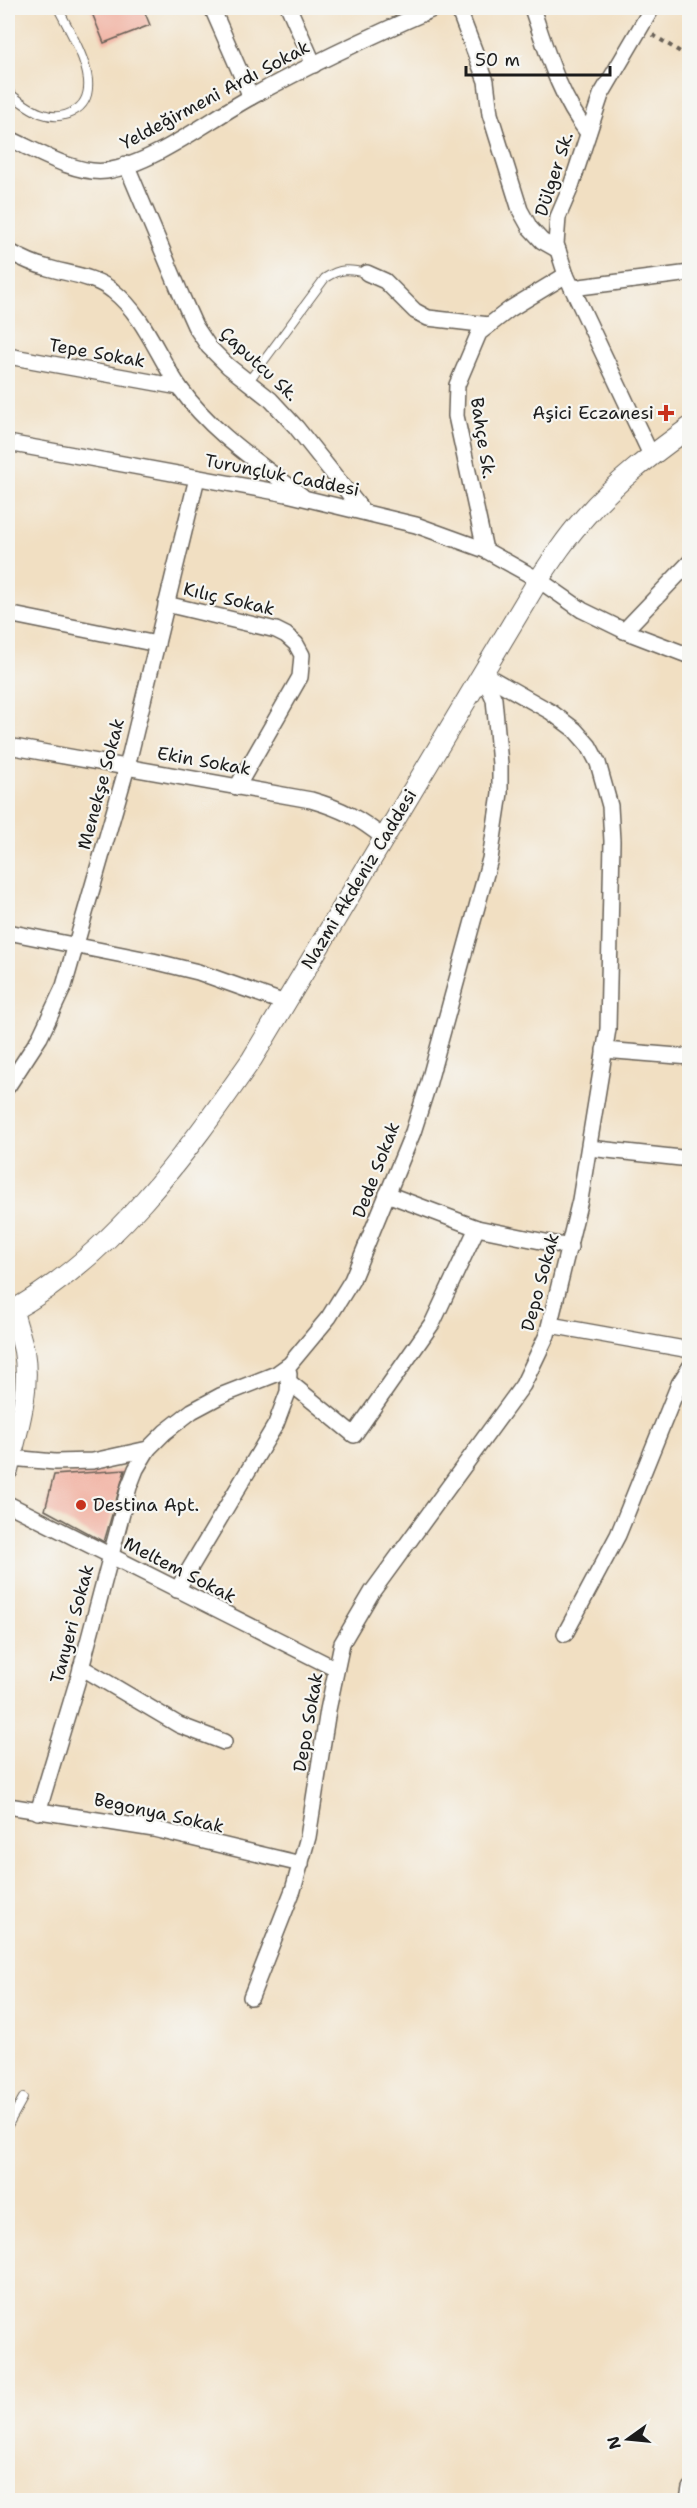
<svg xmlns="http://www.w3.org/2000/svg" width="697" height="2508" font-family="'Shantell Sans',sans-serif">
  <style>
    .building { fill: #f1b0a0 }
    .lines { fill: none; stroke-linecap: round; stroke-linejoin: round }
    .service-casing { stroke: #676056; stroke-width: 10 }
    .minor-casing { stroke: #676056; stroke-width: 18 }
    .tertiary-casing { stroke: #676056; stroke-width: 22 }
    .path { stroke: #676056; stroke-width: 4; stroke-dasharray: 4.5 4.5; stroke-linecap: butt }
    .service { stroke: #fff; stroke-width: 8 }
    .minor { stroke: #fff; stroke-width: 15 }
    .tertiary { stroke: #fff; stroke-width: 20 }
    .poi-dot { fill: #c8321e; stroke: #f6f6f2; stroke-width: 2 }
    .labels { text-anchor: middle; stroke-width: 4.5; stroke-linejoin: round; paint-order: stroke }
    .street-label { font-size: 18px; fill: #1c1c1c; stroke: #f6f6f2 }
    .poi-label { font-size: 18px; fill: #1c1c1c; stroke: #f6f6f2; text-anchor: end }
  </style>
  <rect width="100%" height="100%" fill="#f6f6f2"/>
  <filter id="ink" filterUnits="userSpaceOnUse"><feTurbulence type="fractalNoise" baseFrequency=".0167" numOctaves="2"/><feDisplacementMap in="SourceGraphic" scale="12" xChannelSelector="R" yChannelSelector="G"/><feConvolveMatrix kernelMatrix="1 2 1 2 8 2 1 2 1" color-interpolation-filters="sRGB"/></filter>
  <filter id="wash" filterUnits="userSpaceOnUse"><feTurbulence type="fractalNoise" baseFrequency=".008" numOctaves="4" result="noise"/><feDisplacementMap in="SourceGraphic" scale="24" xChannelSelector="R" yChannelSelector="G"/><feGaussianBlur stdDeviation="1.35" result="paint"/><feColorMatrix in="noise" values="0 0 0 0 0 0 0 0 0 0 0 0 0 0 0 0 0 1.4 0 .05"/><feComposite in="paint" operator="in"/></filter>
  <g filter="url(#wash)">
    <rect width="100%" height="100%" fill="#f1dfc2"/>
    <g id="blocks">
      <g class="building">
        <path d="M90,8H143L150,25L104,43Z"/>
        <path d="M125,1470L104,1542L45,1510L54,1475Z"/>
      </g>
    </g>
  </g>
  <g filter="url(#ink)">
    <use href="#blocks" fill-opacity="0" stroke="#676056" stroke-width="1.5"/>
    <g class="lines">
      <defs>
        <g id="service">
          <path d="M8,92C28,108 52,127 77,109C87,102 89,92 88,80C85,55 69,30 58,8"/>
          <path d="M248,382L325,278C340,268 350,269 367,273"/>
          <path d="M8,2125L23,2098"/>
        </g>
        <g id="minor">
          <path d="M212,8L251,97"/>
          <path d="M289,8L314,65"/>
          <path d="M458,8L486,81L490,114L520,210L530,228L542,241L558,250"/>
          <path d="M532,8C547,52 559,96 588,133"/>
          <path d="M8,138C35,150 76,175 106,171C153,164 209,120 251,97C311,64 373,35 435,8"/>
          <path d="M126,164L182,297L195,326L209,347L228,366L271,400L296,427L362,510"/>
          <path d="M8,251C19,257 32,264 45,267C67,274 95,276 113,291C144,315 158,357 180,388C212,433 259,463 302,496"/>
          <path d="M367,273L385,281L415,311L428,318L489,325"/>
          <path d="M572,288L690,273"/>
          <path d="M8,356L179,387"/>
          <path d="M8,443L287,494L416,525L485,550L539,580L582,610L627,632L690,656"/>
          <path d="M651,455L566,275L556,244L558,217L570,189L601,95L652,8"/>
          <path d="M485,550L456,416L457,385L479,333L510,309L566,275"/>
          <path d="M166,604L276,630L286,635L296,644L302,655L300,677L237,787"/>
          <path d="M8,614L157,644"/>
          <path d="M624,631L690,562"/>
          <path d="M8,746L311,800C342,809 359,818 384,838"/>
          <path d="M8,932L153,961L198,972L285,1003"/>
          <path d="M604,1050L690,1057"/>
          <path d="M8,1086L40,1037L64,986L127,767L197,478"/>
          <path d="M589,1148L690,1159"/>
          <path d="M387,1194L477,1228L570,1247"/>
          <path d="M550,1325L690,1350"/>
          <path d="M288,1381L354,1435L433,1322L477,1228"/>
          <path d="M11,1458L55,1462L93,1461L148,1449L165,1432L192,1411L220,1396L276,1374L290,1364L329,1317L352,1280L413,1132L428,1085L490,859L500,793V764L494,699L482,673"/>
          <path d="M8,1504L336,1669"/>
          <path d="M177,1590L276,1424L288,1392L289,1373"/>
          <path d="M565,1634L618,1535L679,1384L690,1367"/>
          <path d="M81,1667L179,1725L224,1742"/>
          <path d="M8,1806L154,1829L301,1864"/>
          <path d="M38,1812L79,1676L129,1487L136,1469L148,1449"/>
          <path d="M251,1997L293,1890L308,1837L328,1710L342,1643L372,1592L523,1385L547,1335L580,1200L608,1029L612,841L610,806L598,763L589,746L575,730L551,712L482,673"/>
          <path d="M688,2500L690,2488"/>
        </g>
        <g id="tertiary">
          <path d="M8,1313C112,1257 185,1155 252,1059L536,584C551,561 566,538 585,517C615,482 653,454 690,427"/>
          <path d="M8,1470C17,1432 31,1391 24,1351C21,1337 16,1324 13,1311"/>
        </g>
      </defs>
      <use href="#service" class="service-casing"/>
      <use href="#minor" class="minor-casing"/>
      <use href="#tertiary" class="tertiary-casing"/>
      <path class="path" d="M653,35L690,58"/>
      <use href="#service" class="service"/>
      <use href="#minor" class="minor"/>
      <use href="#tertiary" class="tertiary"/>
    </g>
  </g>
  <g class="poi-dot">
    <path d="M663 404h6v6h6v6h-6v6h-6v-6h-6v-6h6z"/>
    <circle cx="81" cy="1505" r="6"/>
  </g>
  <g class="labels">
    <g class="street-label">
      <text transform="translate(215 95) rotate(-28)" y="6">Yeldeğirmeni Ardı Sokak</text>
      <text transform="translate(554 174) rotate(-72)" y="6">Dülger Sk.</text>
      <text transform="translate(97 353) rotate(10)" y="6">Tepe Sokak</text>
      <text transform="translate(259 364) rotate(43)" y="6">Çaputcu Sk.</text>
      <text transform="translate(483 438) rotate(81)" y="6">Bahçe Sk.</text>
      <text transform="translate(282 475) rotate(11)" y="6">Turunçluk Caddesi</text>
      <text transform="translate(229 599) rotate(13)" y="6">Kılıç Sokak</text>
      <text transform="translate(204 761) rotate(10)" y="6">Ekin Sokak</text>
      <text transform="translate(101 784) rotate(-75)" y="6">Menekşe Sokak</text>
      <text transform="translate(359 879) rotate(-59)" y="6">Nazmi Akdeniz Caddesi</text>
      <text transform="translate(376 1170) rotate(-69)" y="6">Dede Sokak</text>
      <text transform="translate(540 1282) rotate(-75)" y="6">Depo Sokak</text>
      <text transform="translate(180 1570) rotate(27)" y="6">Meltem Sokak</text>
      <text transform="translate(72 1624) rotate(-75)" y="6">Tanyeri Sokak</text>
      <text transform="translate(308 1722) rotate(-80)" y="6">Depo Sokak</text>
      <text transform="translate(159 1813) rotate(12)" y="6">Begonya Sokak</text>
    </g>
    <g class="poi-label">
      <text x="654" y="419">Aşici Eczanesi</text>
      <text x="93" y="1511" text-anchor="start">Destina Apt.</text>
    </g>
  </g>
  <rect width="697" height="2508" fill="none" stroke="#f6f6f2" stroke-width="30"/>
  <g transform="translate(628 2439) rotate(255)" stroke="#f6f6f2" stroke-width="4.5" paint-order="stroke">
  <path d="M0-4.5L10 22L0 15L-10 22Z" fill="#1c1c1c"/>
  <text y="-9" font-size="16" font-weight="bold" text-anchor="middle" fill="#1c1c1c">N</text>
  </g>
  <path d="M466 66v9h144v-9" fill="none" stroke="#1c1c1c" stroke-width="3"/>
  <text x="475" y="66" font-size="18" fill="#1c1c1c" stroke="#f6f6f2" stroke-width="4.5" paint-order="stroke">50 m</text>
</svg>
